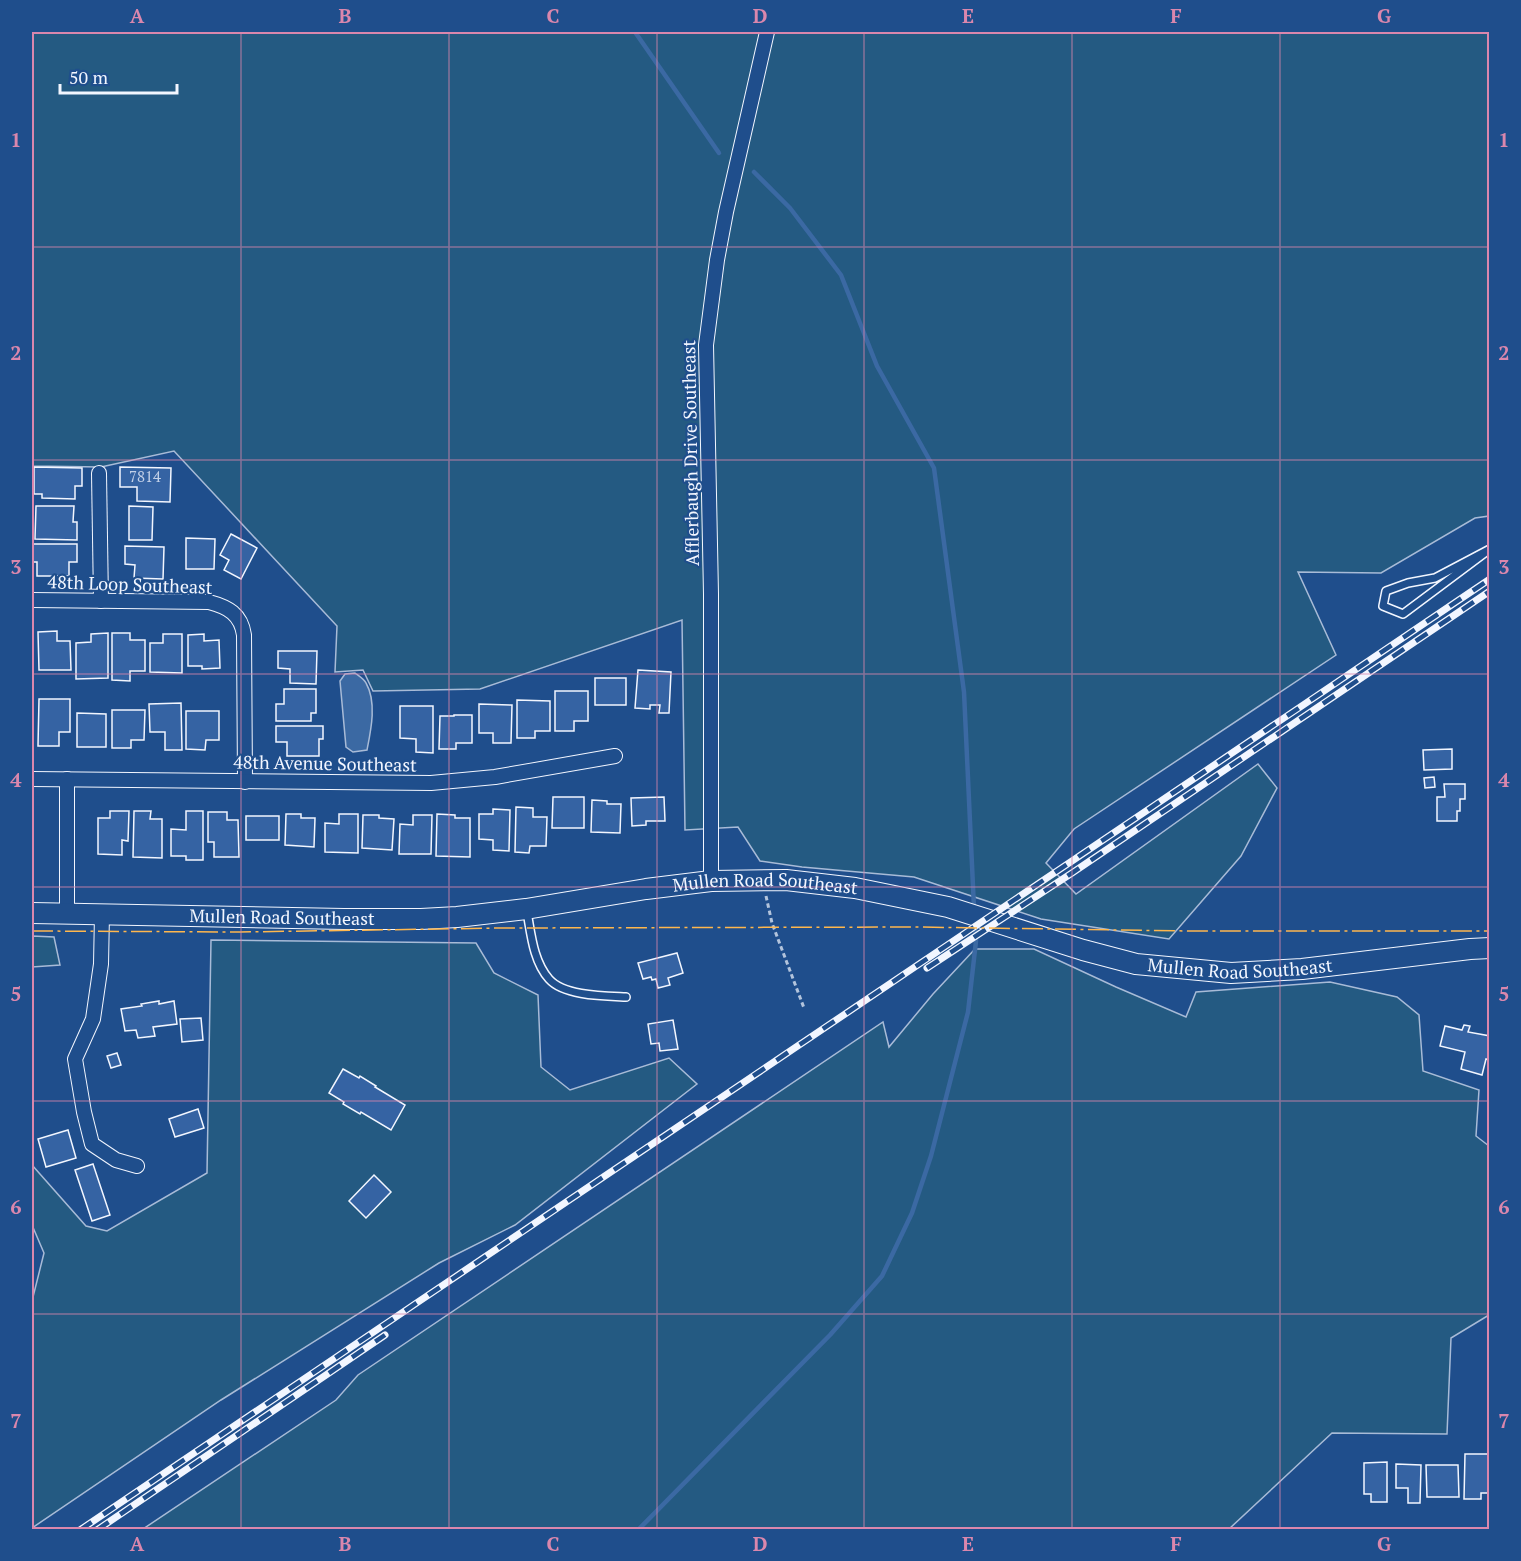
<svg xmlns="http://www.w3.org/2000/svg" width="1521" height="1561" font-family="'PT Serif',serif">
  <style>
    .green { fill: #245a82; stroke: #a8bbd7; stroke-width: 1.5 }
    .water { fill: #3b69a3; stroke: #a8bbd7; stroke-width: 1.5 }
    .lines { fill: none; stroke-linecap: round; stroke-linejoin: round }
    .stream { stroke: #3b69a3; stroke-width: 4.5 }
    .building { fill: #3563a3; stroke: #f2f6ff; stroke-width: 1.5 }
    .lane-casing { stroke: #f2f6ff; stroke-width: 10 }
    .street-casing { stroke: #f2f6ff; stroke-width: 16 }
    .secondary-casing { stroke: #f2f6ff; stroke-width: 22 }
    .path { stroke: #b3c4dc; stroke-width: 3; stroke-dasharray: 4.5 3; stroke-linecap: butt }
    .lane { stroke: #1f4e8c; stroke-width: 7 }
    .street { stroke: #1f4e8c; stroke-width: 14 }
    .secondary { stroke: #1f4e8c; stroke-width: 20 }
    .rail-casing { stroke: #f2f6ff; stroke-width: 7 }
    .rail { stroke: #1f4e8c; stroke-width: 4.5; stroke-dasharray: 14; stroke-linecap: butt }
    .power { stroke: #ffb74d; stroke-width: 1.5; stroke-dasharray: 21 4.5 3 4.5; stroke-linecap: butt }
    .grid { fill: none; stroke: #da87ad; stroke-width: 1.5; stroke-opacity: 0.55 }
    .labels { text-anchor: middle; stroke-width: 4.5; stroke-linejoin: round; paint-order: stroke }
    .number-label { font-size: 15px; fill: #c3d1e8 }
    .street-label { font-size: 18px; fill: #f2f6ff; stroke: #1f4e8c }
    .neatline { fill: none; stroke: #da87ad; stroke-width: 2 }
    .grid-label { font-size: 20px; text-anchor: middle; font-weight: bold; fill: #da87ad }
  </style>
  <rect width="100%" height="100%" fill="#1f4e8c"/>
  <g class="green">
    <path d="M32,32H1489V516L1475,518L1381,573L1298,572L1336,655L1074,829L1046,863L1076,894L1258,764L1277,788L1241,856L1169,939L1041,919L914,877L802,867L760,861L738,827L685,830L682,620L480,689L373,691L363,670L335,672L337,626L174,451L101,467L32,466Z"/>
    <path d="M32,936L54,937L60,965L32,967Z"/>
    <path d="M211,940L476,943L494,973L538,995L541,1067L570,1090L669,1058L697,1084L515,1225L439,1263L221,1400L32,1528V1301L44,1253L32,1225V1165L86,1226L107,1231L207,1173Z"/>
    <path d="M975,949H1034L1116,987L1186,1017L1196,992L1330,982L1397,997L1419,1015L1423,1071L1479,1090L1476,1136L1489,1146V1315L1451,1338L1447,1434L1332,1433L1229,1529H143L336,1400L358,1375L883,1022L889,1047L933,994Z"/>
  </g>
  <path class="water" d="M355,673C359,676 364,679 366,683C377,702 371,730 367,750L353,752L346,747L340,681L345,674Z"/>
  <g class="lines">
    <g class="stream">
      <path d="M635,32L719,153"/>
      <path d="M754,172L790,208L841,275L877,366L934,468L964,692L974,908"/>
      <path d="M638,1530L830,1335L882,1276L912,1213L931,1156L968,1012L976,941L975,920"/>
    </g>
  </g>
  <g class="building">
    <path d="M34,467L82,468V486H75V499L42,498V494H34Z"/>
    <path d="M120,467L171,468L170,502L137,501V487H120Z"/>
    <path d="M36,506H74L73,522H77V540L35,539Z"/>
    <path d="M129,506L153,507L152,540H129Z"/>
    <path d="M231,534L257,548L241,579L224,570L229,560L220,555Z"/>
    <path d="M186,538L215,539L214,569H186Z"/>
    <path d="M32,544H77V562H69V576H37V562H32Z"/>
    <path d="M125,546L164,547L163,579L134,578L135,565L125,564Z"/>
    <path d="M57,631V641H70L71,670H39L38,632Z"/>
    <path d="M108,633V678L76,679V643L91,642V634Z"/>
    <path d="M112,633H130V640H145V671H130V681L112,680Z"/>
    <path d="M163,634H182V673L150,672V643H163Z"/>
    <path d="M204,634V641L219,640L220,668L202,669V666H188V635Z"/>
    <path d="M278,651H317L316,684L290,683V669L278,668Z"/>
    <path d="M638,670L671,672L669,713H659L660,705H650V709L635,708Z"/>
    <rect x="595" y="678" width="31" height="27"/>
    <path d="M284,689H316V713H311V721H276V704H284Z"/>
    <path d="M555,691H588V721H574V731H555Z"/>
    <path d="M39,699H70V732H59V746H38Z"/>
    <path d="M517,700L550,701V731H535V738H517Z"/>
    <path d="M181,703L182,750H165V732H150L149,704Z"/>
    <path d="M479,704L512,705L511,743H493V733H479Z"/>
    <path d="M400,706H433V753L416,752V739L400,738Z"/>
    <path d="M112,710H145L144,740H131V748H112Z"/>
    <path d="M186,711H219V740H206L205,750L186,749Z"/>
    <path d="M77,713L106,714V747H77Z"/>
    <path d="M454,715H472V743H456V749H439L440,716H454Z"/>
    <path d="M276,726H323V739H319V756H287V742H276Z"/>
    <path d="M1452,749V769L1424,770L1423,750Z"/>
    <path d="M1434,777L1435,787L1425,788L1424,778Z"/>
    <path d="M1444,784H1465V799H1460V811H1457V821H1437V797H1445Z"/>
    <path d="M553,797H584V828H552Z"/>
    <path d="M664,797L665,821H646V825L632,826L631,798Z"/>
    <path d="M592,800L607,801V804H621L620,833L591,832Z"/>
    <path d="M516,807L533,808V817H547L546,846H530L529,853L515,852Z"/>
    <path d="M493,809L510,810L509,851L493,850V840L479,839V814H493Z"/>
    <path d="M110,811H129L128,841L122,840V855L98,854V818H110Z"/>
    <path d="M134,811H151L150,819H162V858L133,857Z"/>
    <path d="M186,811H203V860H186V856H171V829L186,830Z"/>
    <path d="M208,812H227V820H238L239,857H214V842H208Z"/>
    <path d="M286,814H301V818H315L314,847L285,845Z"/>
    <path d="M339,814H358V853L325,852V823L339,824Z"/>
    <path d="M437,814L455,815V818H470V857L436,856Z"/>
    <path d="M363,815H379V818L394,819L392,850L362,848Z"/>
    <path d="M413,815H432L431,854H399L400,824L413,825Z"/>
    <rect x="246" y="816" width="33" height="24"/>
    <path d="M677,953L683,973L668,978L670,985L658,988L656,979L652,980L651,977L643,979L638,963Z"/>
    <path d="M159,1001V1004L174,1001L177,1024L153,1027L155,1036L138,1038L136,1030L125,1031L121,1009L142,1006L141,1004Z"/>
    <path d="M201,1018L203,1040L182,1042L180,1019Z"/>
    <path d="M673,1020L678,1049L660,1051L659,1043L651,1044L648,1024Z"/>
    <path d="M1464,1025L1470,1026L1468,1032L1490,1036V1060L1486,1059L1482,1075L1461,1069L1465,1052L1440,1046L1445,1026L1462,1030Z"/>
    <path d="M117,1053L121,1065L111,1068L107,1056Z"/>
    <path d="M343,1069L359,1078L360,1076L376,1086L375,1087L405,1105L391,1130L361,1112L360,1114L343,1104L344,1102L329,1093Z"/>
    <path d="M198,1109L204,1128L175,1137L169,1119Z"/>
    <path d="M68,1130L76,1158L46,1167L38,1139Z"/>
    <path d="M93,1164L110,1215L92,1221L75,1170Z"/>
    <path d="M374,1175L391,1192L366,1218L349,1201Z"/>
    <path d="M1465,1454H1489L1488,1493H1481V1499H1464Z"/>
    <path d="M1387,1462V1502H1371V1494H1364V1463Z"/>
    <path d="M1396,1464L1421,1465L1420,1503H1408V1488H1396Z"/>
    <path d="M1426,1465H1458L1459,1497H1427Z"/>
  </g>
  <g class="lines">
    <defs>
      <g id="lane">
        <path d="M1490,549L1435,578L1408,583L1386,591L1383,606L1403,614L1490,549"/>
        <path d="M527,912C531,933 533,961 549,979C564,996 604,996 626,997"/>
      </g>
      <g id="street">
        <path d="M99,473L101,601"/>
        <path d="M32,600L209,602C228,607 241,614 244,635L245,782"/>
        <path d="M32,779L431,783L495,777L615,756"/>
        <path d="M711,881V594L706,345L717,260L726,212L767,32"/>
        <path d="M67,913V779"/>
        <path d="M102,914L101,964L93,1019L75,1059L84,1112L92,1144L116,1160L137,1166"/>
      </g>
      <g id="secondary">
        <path id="s1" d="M32,913L344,919H421L457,917L526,909L646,889L711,881L786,880L855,888L948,907L1083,950L1136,964L1231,973L1302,969L1470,949L1490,948"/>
      </g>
    </defs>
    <use href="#lane" class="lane-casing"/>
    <use href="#street" class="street-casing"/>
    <use href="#secondary" class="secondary-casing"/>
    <path class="path" d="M766,896L772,923L804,1008"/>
    <use href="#lane" class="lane"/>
    <use href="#street" class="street"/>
    <use href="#secondary" class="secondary"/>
    <defs>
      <g id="rail">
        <path d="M927,968L1072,873L1490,591"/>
        <path d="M80,1530L1490,579"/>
        <path d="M97,1530L385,1335"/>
      </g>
    </defs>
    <use href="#rail" class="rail-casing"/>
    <use href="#rail" class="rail"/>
    <path class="power" d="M32,931L240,932L502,928L915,927L1189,931H1490"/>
  </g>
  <path class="grid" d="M241,32V1530M449,32V1530M657,32V1530M864,32V1530M1072,32V1530M1280,32V1530M32,247H1490M32,460H1490M32,674H1490M32,887H1490M32,1101H1490M32,1314H1490"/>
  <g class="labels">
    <g class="number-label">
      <text x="145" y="482">7814</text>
    </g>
    <g class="street-label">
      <text transform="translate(691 453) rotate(-91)" y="6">Afflerbaugh Drive Southeast</text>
      <text transform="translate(130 585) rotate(2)" y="6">48th Loop Southeast</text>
      <text transform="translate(325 764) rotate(1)" y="6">48th Avenue Southeast</text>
      <text dy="6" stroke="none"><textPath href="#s1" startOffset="736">Mullen Road Southeast</textPath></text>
      <text dy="6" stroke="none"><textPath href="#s1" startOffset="250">Mullen Road Southeast</textPath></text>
      <text dy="6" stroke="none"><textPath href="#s1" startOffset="1222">Mullen Road Southeast</textPath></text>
    </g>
  </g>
  <rect width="1521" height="1561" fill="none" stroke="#1f4e8c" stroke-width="66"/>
  <path d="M60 84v9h117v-9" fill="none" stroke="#f2f6ff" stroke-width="3"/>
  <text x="69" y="84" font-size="18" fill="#f2f6ff" stroke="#1f4e8c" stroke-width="4.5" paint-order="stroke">50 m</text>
  <rect x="33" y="33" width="1455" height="1495" class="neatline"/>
  <g class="grid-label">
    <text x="137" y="23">A</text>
    <text x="345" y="23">B</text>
    <text x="553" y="23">C</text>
    <text x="760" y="23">D</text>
    <text x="968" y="23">E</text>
    <text x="1176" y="23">F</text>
    <text x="1384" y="23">G</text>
    <text x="16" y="147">1</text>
    <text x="1504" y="147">1</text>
    <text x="16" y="360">2</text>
    <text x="1504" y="360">2</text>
    <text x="16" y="574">3</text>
    <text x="1504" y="574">3</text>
    <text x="16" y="787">4</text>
    <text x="1504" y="787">4</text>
    <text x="16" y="1001">5</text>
    <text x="1504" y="1001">5</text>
    <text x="16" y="1214">6</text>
    <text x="1504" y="1214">6</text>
    <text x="16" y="1428">7</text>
    <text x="1504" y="1428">7</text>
    <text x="137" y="1551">A</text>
    <text x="345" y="1551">B</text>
    <text x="553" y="1551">C</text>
    <text x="760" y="1551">D</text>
    <text x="968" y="1551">E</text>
    <text x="1176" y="1551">F</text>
    <text x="1384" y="1551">G</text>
  </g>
</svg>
